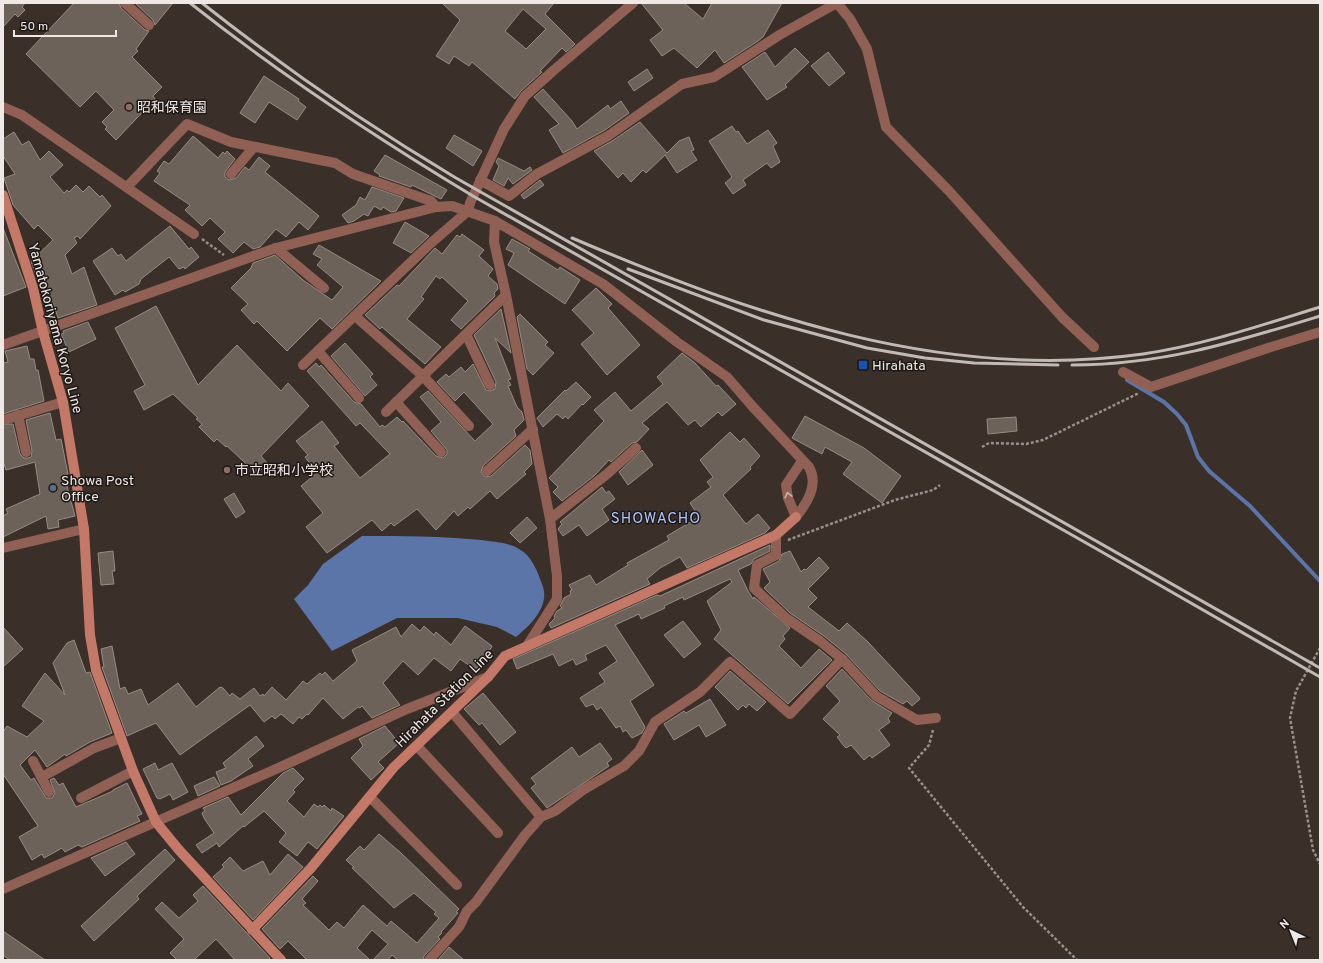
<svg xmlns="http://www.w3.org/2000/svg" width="1323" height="963" font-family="Overpass,'Noto Sans JP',sans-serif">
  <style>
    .water { fill: #5c75a8 }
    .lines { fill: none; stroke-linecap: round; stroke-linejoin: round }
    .stream { stroke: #5c75a8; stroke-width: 4 }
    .building { fill: #6d6259; stroke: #978b82; fill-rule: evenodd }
    .path { stroke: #99908b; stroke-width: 2.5; stroke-dasharray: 3 2; stroke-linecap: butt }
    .minor { stroke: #906055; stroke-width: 10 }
    .secondary { stroke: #c47868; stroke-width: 10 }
    .rail { stroke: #c1b9b4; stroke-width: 3 }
    .oneway { stroke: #c9b2ab }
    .education-dot { fill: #8d6e63; stroke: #1d1815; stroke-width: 1.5 }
    .transit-dot { fill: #1a4fb4; stroke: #1d1815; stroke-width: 1.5 }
    .service-dot { fill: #5c6f8a; stroke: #1d1815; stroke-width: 1.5 }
    .labels { text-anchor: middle; stroke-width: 3; stroke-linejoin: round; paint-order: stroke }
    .poi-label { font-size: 14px; fill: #efe8e4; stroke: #1d1815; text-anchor: start }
    .street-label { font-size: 14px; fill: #efe8e4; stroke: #1d1815 }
    .neighbourhood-label { font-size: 15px; letter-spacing: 1px; fill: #aec5fb; stroke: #1d1815 }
  </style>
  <rect width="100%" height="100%" fill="#3a2f29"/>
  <path class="water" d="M362,536C402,536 441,536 481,540C493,542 508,542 519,549C532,556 537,571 542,584C551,605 531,625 516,637L497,627L458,618H397L332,651L294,599L308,585L323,564Z"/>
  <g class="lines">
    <path class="stream" d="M1127,380L1164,402L1177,414L1186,425L1198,457L1209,471L1250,506L1320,581"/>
  </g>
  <g class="building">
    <path d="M3,3H25L22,7L25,10L18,17L15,14L3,27Z"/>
    <path d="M74,3H119L121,8L145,30L149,31L136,49L138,51L132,57L162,87L153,96L155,99L116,140L105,129L107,127L102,122L114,110L96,91L80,107L26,54Z"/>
    <path d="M135,3H173L155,25L153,20Z"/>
    <path d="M442,3H554L545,14L575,44L566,52L562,48L540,71L542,72L521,91L515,99L472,62L469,66L454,56L449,64L436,56L460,20ZM523,9L546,29L526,49L505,31Z"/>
    <path d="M641,3H684L703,19L712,3H782L763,37L758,41L724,63L715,50L697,68L674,48L662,56L650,40L663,30Z"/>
    <path d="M795,48L809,62L785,85L787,87L767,100L742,67L765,52L775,67Z"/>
    <path d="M828,52L845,73L829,86L811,66Z"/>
    <path d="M647,69L653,78L634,91L628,82Z"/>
    <path d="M264,76L299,99L298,101L306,107L297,120L269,102L255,123L240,113Z"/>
    <path d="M543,89L572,121L577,129L608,105L610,109L621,101L629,113L605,130L563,153L549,130L559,124L534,97Z"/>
    <path d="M640,122L667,153L679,141L689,137L694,150L691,151L697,160L677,173L665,155L646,173L643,170L631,182L623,173L618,178L594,151L612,141Z"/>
    <path d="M732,126L736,132L738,131L747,144L768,130L777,143L773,146L780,162L771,168L767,163L743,180L746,185L733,194L725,183L732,177L709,141Z"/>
    <path d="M14,132L22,145L29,141L40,160L49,151L63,165L50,177L64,193L67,190L69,192L76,185L83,192L89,186L100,197L102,195L111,206L80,239L78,236L74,238L77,243L65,255L72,274L84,267L97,305L58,318L53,303L47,305L31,261L53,240L38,225L34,229L13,205L4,178L15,174L3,156V139Z"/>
    <path d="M454,135L482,151L473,166L446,148Z"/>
    <path d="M193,136L218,158L223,152L225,154L227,151L235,159L225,172V177L229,180L236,178L245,167L249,170L259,157L270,166L265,172L319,216L308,230L299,222L286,237L276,229L260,247L253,249L244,242L233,253L218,239L225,232L210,218L202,226L185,210L190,205L154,181L160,173L157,171L164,161L169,164Z"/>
    <path d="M385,155L447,190L441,199L412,185L411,187L379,176L380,175L374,171Z"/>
    <path d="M498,158L524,171L530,167L532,170L513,184L508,178L504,186L493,180L499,166L496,162Z"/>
    <path d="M540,180L544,185L524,199L521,195Z"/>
    <path d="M372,187L404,198L396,211L391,212L383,207L381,210L374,206L368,216L364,214L354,221L348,223L342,215L356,205L360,197L365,200Z"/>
    <path d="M405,222L429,236L411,253L393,243Z"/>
    <path d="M170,226L189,249L191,247L199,257L185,269L184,267L179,269L169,257L141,279L139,284L125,292L123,290L115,295L93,261L112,248L118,256L121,254L126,261Z"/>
    <path d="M3,228L26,287L3,296Z"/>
    <path d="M462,234L484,250L479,256L493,269L488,276L497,284L498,289L494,293L495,296L461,329L451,320L468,301L442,277L440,279L436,276L421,297L424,299L407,319L441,347L425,364L382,327L380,329L365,315L397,285L399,286L435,248L442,254L457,235L460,237Z"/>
    <path d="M512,239L530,249L528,251L550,265L558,270L560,267L580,280L565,304L508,265L514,253L506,249Z"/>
    <path d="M319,245L381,281L332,329L320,318L287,351L257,321L254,324L241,310L248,304L231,288L251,268L253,263L275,255L303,280L332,300L343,287L317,265L322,259L313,254Z"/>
    <path d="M596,288L612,304L608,308L640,345L607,375L581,344L594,333L572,310Z"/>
    <path d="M156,306L198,385L237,345L281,391L288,383L309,406L261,456L267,463L257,474L227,446L226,447L217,439L214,442L199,427L202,424L196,419L198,418L173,394L144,410L134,391L145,385L115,328Z"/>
    <path d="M501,309L511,353L495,338L511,379L508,380L511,385L508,386L517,407L522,412L524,420L514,430L516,436L483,466L481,472L485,477L491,476L525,445L530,450L532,464L524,472L526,474L497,499L490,491L470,509L468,507L458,516L454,511L436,530L417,509L394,526L391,523L382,531L372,520L327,553L306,527L323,513L301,486L317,473L305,457L308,455L296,441L322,421L339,443L334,446L360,478L390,454L360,423L356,426L307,371L316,363L319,367L321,365L354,402L361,404L380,427L382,425L385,427L397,417L402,422L403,421L436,456L443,458L447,454V450L431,431L441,422L420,397L428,391L475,441L493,424L464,392L455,401L437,382L446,374L449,377L461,367L465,372L473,364L486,390L490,391L495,389L496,382L474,335Z"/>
    <path d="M520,314L548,342L545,345L554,353L533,375L527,369L517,317Z"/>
    <path d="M88,322L96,339L69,352L61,334L64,333L63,331Z"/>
    <path d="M345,343L373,374L370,377L377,385L365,396L331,356Z"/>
    <path d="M27,346L30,359H34L36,370H38L44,401L3,414V363L8,362L5,351Z"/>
    <path d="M682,353L695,363L716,386L718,385L736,404L722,416L718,412L701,427L695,420L688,425L667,402L642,423L649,429L637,442L632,443L611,462L609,460L594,476L562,501L553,492L558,487L549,478L604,421L594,410L615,392L631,411L663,384L657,377Z"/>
    <path d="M576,382L591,397L583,405L582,404L568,419L565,416L563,419L557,414L543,427L537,418L565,390L566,391Z"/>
    <path d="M50,413L56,440L61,439L68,474L64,475L75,516L58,520L59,527L48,529L46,516L3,537V516L8,513L6,509L40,494L35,462L6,470L3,461V424H13L20,454L24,458H28L31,457L32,451L26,420Z"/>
    <path d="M805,416L864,448L901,476L882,503L843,474L852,462L825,447L822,454L792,438Z"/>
    <path d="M1016,417L1017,431L988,434L987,419Z"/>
    <path d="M730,432L740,442L744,438L760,456L750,467L751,469L723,495L746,524L758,514L770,528L765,533L687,568L680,557L660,568L647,579L650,584L551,628L549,624L555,618L554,616L557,611L562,608L560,606L564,598L571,594L570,591L572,590L569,585L590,575L596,585L628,565L627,563L669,540L667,536L699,517L690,503L711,487L707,482L713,477L700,460Z"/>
    <path d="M642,450L653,465L628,485L619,472Z"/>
    <path d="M602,487L606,493L609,491L615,499L602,509L609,520L587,536L579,525L563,536L558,529L562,524L560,522Z"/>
    <path d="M234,493L245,512L236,518L224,499Z"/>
    <path d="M527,517L537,528L520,543L510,533Z"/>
    <path d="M770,545V551L754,559L751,564L738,570L748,591L753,599L754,597L790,628L783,636L785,639L779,646L801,668L819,649L832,660L788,704L714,639L721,630L707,601L732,582L730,579L684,600L683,597L664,606L665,608L641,619L639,614L615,625L654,685L630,701L645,727L642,733L632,738L626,730L623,732L620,726L616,728L601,707L597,710L593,704L586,707L580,698L605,682L599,673L617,661L606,645L585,655L587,660L576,665L573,659L559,666L553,654L517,669L513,659L657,595L660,596Z"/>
    <path d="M113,551L115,571H112L114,584L101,585L98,553Z"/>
    <path d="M790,551L801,572L804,569L806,570L819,557L829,568L808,589L817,598L808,607L839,631L847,623L868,642L919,697L920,699L912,706L907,701L903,704L880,691L846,654L824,636L790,613L764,588L770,582L763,569L779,561L782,554Z"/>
    <path d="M683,621L701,644L684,658L664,635Z"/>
    <path d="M412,624L420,631L424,626L434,635L436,632L451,645L465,626L492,646L491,648L477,668H473L460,659L451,671L434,658L418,675L403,661L383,683L400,705L372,718L362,706L360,708L358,707L343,719L323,698L308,715L307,714L302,719L299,717L293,724L281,714L275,719L272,716L264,722L250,705L180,755L156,723L127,736L102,667H104L101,649L112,646L120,689L125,687L128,694L141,689L148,705L178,683L196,707L220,687L223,688L230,696L232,693L240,699L254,688L260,696L263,694L264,696L272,687L286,700L303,681L307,684L320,673L322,675L325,672L333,681L357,661L352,650L396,627L401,637Z"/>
    <path d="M3,627L23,649L3,667Z"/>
    <path d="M74,640L86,673L90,672L112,733L90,742L66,756L65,754L47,767L35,750L20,765L31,780L34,778L46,798H52L55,793L50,780L54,778L59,785L63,783L76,807L113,791V790L127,783L142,814L137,816L140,821L82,847L78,845L65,852L62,848L44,858L42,854L32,860L19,837L38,826L3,774V732L7,726L27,737L44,721L22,706L45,673L65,695L53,663L67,643Z"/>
    <path d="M842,669L871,700L892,713L888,718L890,722L879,730L890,745L872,758L870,755L864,760L851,745L846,748L844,746L837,737L840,735L823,719L840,701L826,686Z"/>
    <path d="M730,671L766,702L757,711L749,704L746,708L743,705L738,710L715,687Z"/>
    <path d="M483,693L516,732L500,745L482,723L479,725L464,709Z"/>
    <path d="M710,699L726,725L706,737L699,725L674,740L664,724L684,711L686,713Z"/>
    <path d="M385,726L399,743L378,762L384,768L371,780L351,758L363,746L359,739Z"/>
    <path d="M256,736L264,746L248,759L253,766L231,781L221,785L216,772L226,768L223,763Z"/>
    <path d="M600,743L612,759L607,763L609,766L547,808L531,788L536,784L531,778L572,747L579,757Z"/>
    <path d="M155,763L158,770L172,763L188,792L173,800L170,794L160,799L157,798L143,769Z"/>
    <path d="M293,768L304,779L293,790L295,792L287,801L304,817L314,804L318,807L320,805L322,807L324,805L331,811L332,808L344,816L317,849L308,842L297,856L279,842L286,833L264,811L244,827L243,826L219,847L217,843L202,853L196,845L214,833L204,818L202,813L205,811L203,808L228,797L241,815L283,773Z"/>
    <path d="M214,777L220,786L198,796L194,786Z"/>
    <path d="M379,834L401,853L459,909L456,912L458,913L441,932L442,933L438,937L440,939L424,956L423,960H398L392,955L388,960H373L388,944L372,930L357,948L370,960H307L288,941L280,949L262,929L313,876L318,881L302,899L306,903L303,905L329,930L337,922L344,928L363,905L387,926L391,921L417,943L439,918L434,914L436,912L414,893L394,908L352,868L354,867L346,860L360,846L364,850Z"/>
    <path d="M126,842L135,854L105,876L91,858Z"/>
    <path d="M165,849L175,860L137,896L139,899L94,941L81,926Z"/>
    <path d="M288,854L303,867L253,920L213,877L224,867L222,865L230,857L243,871L263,861L270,875Z"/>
    <path d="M203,886L270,958L268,960H235L216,939L194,960H177L170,953L184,939L155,909L162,902L179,918L198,901L193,895Z"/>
    <path d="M3,931L45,960H10L3,955Z"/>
    <path d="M449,947L464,960H438Z"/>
  </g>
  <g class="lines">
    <g class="path">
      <path d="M202,239L224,255"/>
      <path d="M982,447L989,443L1026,444L1043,440L1139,393"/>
      <path d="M788,540L895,500L933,490L940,485"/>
      <path d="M1320,648L1296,691L1290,718L1313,850L1320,864"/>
      <path d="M933,730L929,745L909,768L1023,907L1077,960"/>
    </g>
    <g class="minor">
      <path d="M125,3L149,25"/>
      <path d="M837,3L850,19L867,49L886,127L949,191L1062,317L1094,347"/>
      <path d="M3,107L22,115L194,234"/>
      <path d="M231,174L253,148"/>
      <path d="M480,180L509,196L537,174L608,136L682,84L714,77L781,34L837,3"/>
      <path d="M127,187L187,124L231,142L335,163L353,174L431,201L436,207"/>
      <path d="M495,221L494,242L506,295L550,519L557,576V599L527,646"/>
      <path d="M276,248L324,288"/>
      <path d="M355,316L423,376L469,426"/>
      <path d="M466,334L490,385"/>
      <path d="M3,345L276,248L436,207L452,206L495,221L603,284L677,342L727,377L753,407L809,467C819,485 807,503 796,517L788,498L786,485L802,461"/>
      <path d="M318,351L359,398"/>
      <path d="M303,365L431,243L468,211L470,203L504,129L525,96L554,70L633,3"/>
      <path d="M1123,372L1151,387L1268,348L1320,332"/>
      <path d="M396,402L441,452"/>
      <path d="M386,412L506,295"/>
      <path d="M18,415L26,452"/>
      <path d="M7,419L63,402"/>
      <path d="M487,471L533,429"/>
      <path d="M550,519L607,474L636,448"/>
      <path d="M776,535V555L757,565L754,588L786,618L820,641L842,659L876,696L917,720L936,718"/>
      <path d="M3,548L84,529"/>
      <path d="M452,712L541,817"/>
      <path d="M417,746L498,833"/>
      <path d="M33,761L49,792"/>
      <path d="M42,777L94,748L121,738"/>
      <path d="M370,797L457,885"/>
      <path d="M81,798L133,771"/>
      <path d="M3,889L276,769L407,709L488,677"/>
      <path d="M429,960L459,927L467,911L476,902L525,835L541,817L555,811L583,790L624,766L639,751L655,722L700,692L730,662L790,714L842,659"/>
    </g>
    <g class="secondary">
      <path d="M3,195L33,288L43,332L63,402L84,529L90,635L96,670L121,738L133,771L156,822L179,850L281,960"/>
      <path d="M252,930L311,868L394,767L488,677L505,656L776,535L796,517"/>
    </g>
    <g class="rail">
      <path d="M190,3C280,74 375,137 473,196L1095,548L1320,677"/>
      <path d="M202,3C283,67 367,125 456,178L1320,668"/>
      <path d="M572,238C753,315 943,382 1143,354C1204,345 1262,325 1320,307"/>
      <path d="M628,269L764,320L867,348L925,358L974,363L1058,365"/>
      <path d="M1072,365C1162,365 1235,342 1320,316"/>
    </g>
  </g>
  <defs><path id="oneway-chevron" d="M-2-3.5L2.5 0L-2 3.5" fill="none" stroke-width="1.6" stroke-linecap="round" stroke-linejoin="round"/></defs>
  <use class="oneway" href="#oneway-chevron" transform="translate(788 495) rotate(-103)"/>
  <g class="education-dot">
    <circle cx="129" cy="107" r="4"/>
    <circle cx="227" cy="470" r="4"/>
  </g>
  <rect class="transit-dot" x="858" y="360" width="10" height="10" rx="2"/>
  <circle class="service-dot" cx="53" cy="488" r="4"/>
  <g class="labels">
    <g class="poi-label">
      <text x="137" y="112">昭和保育園</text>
      <text x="872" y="370">Hirahata</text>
      <text x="235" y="475">市立昭和小学校</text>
      <text x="61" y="485">Showa Post<tspan x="61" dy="16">Office</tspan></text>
    </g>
    <g class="street-label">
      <text transform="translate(56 328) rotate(75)" y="5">Yamatokoriyama Koryo Line</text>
      <text transform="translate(444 698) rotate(-45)" y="5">Hirahata Station Line</text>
    </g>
    <g class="neighbourhood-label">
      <text x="656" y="523">SHOWACHO</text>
    </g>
  </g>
  <rect width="1323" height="963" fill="none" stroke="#efe8e4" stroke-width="8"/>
  <g transform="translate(1291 931) rotate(317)" stroke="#1d1815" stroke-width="3" paint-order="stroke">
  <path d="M0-3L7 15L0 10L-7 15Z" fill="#efe8e4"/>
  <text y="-6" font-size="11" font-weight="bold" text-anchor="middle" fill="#efe8e4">N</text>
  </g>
  <path d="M14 30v6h102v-6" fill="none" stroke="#efe8e4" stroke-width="2"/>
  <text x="20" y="30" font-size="12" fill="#efe8e4" stroke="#1d1815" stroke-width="3" paint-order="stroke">50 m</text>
</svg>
